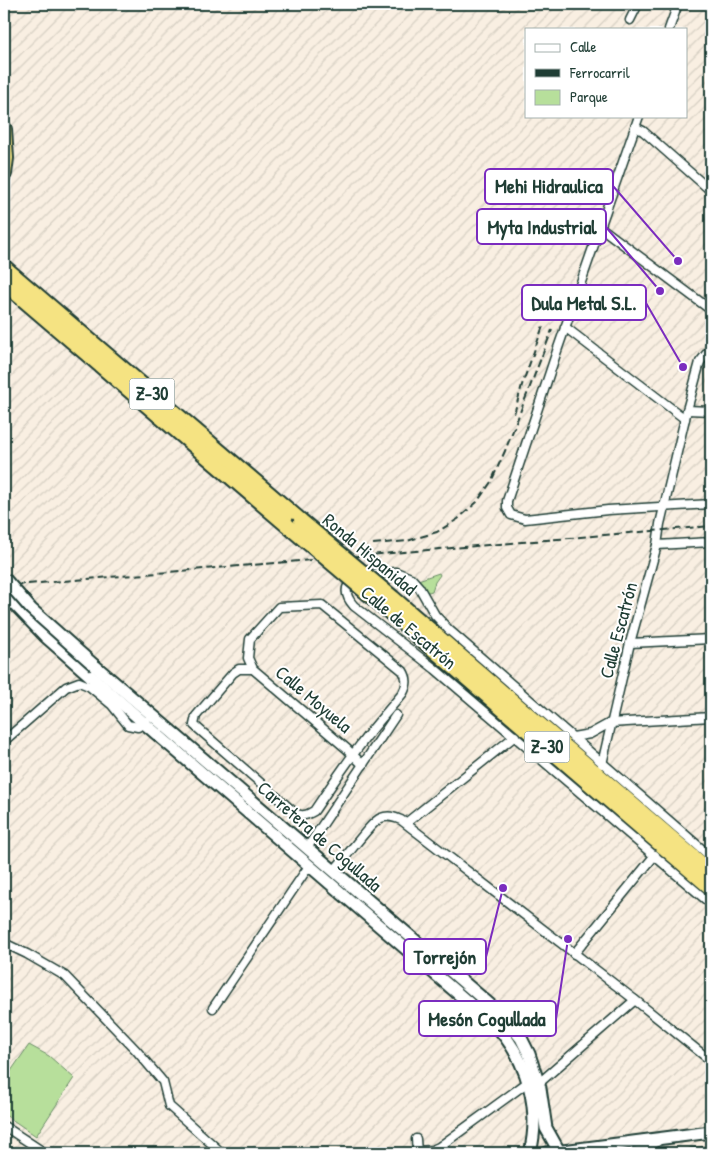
<svg xmlns="http://www.w3.org/2000/svg" width="715" height="1157" font-family="'Patrick Hand',sans-serif">
  <style>
    .industrial { fill: url(#industrial-furrows); fill-rule: evenodd }
    .green { fill: #b7df9b; stroke: #6b8e68 }
    .lines { fill: none; stroke-linecap: round; stroke-linejoin: round }
    .street-casing { stroke: #1f3d34; stroke-width: 11 }
    .secondary-casing { stroke: #1f3d34; stroke-width: 15 }
    .highway-casing { stroke: #1f3d34; stroke-width: 18 }
    .street { stroke: #fff; stroke-width: 8 }
    .secondary { stroke: #fff; stroke-width: 11 }
    .highway { stroke: #f5e382; stroke-width: 14 }
    .rail { stroke: #1f3d34; stroke-width: 2; stroke-dasharray: 8 4; stroke-linecap: butt }
    .secondary-bridge-casing { stroke: #1f3d34; stroke-width: 15; stroke-linecap: butt }
    .highway-bridge-casing { stroke: #1f3d34; stroke-width: 18; stroke-linecap: butt }
    .secondary-bridge { stroke: #fff; stroke-width: 11 }
    .highway-bridge { stroke: #f5e382; stroke-width: 14 }
    .labels { text-anchor: middle; stroke-width: 4; stroke-linejoin: round; paint-order: stroke }
    .shield { fill: #fff; stroke: #627771; stroke-width: 1 }
    .shield-label { font-size: 18px; font-weight: bold; fill: #1f3d34 }
    .street-label { font-size: 19px; fill: #1f3d34; stroke: #fff }
    .leader { fill: none; stroke: #7b2cbf; stroke-width: 2 }
    .callout-dot { fill: #7b2cbf; stroke: #fff; stroke-width: 2 }
    .callout { fill: #fff; stroke: #7b2cbf; stroke-width: 2 }
    .callout-label { font-size: 20px; text-anchor: middle; font-weight: bold; fill: #1f3d34 }
  </style>
  <defs>
    <pattern id="industrial-furrows" width="10" height="10" patternUnits="userSpaceOnUse" patternTransform="scale(1.25)"><rect width="10" height="10" fill="#f9efe2"/><path d="M-1 1l2-2M0 10L10 0M9 11l2-2" fill="none" stroke="#d5cec2"/></pattern>
  </defs>
  <rect width="100%" height="100%" fill="#fff"/>
  <filter id="ink" filterUnits="userSpaceOnUse"><feTurbulence type="fractalNoise" baseFrequency=".02" numOctaves="2"/><feDisplacementMap in="SourceGraphic" scale="10" xChannelSelector="R" yChannelSelector="G"/><feConvolveMatrix kernelMatrix="1 2 1 2 8 2 1 2 1" color-interpolation-filters="sRGB"/></filter>
  <g filter="url(#ink)">
    <path class="industrial" d="M4,4H711V1153H4V253L10,241L13,140L4,106ZM526,29H686V116H526Z"/>
    <g class="green">
      <path d="M439,573L440,575L435,582L432,591L425,593L418,580Z"/>
      <path d="M29,1045L49,1056L74,1078L36,1136L4,1114V1081Z"/>
    </g>
    <g class="lines">
      <defs>
        <g id="street">
          <path d="M709,4L711,6"/>
          <path d="M630,20L638,4"/>
          <path d="M669,29L678,4"/>
          <path d="M639,116L558,348L507,501V508L511,515L525,519L608,510L711,504"/>
          <path d="M635,127L643,131L711,191"/>
          <path d="M600,227L711,310"/>
          <path d="M565,327L685,419"/>
          <path d="M687,410L711,411"/>
          <path d="M657,545L711,542"/>
          <path d="M366,574L396,572L411,578L419,587L435,615L449,630L711,857"/>
          <path d="M353,579C343,588 346,597 354,606L435,669L711,904"/>
          <path d="M630,643L711,639"/>
          <path d="M253,669H239L233,673L196,716L194,725L295,813C302,817 307,815 314,811C329,789 344,766 361,744C374,726 389,710 403,693C407,685 408,679 403,671L322,605L279,607L250,639L248,658L253,669L347,749L363,765"/>
          <path d="M573,737L590,734L610,723L711,717"/>
          <path d="M4,741L66,687L79,682L89,686L112,705L128,725L138,727L146,721"/>
          <path d="M602,764L630,643L657,545L660,524L687,410L700,362L711,348"/>
          <path d="M406,823L515,736"/>
          <path d="M307,848L396,715"/>
          <path d="M333,871C345,860 370,822 381,818C388,815 394,817 401,820L635,1000L711,1061"/>
          <path d="M4,943L27,954L65,976L136,1050L163,1082L169,1106L222,1153"/>
          <path d="M574,954L655,855"/>
          <path d="M213,1008L309,866"/>
          <path d="M539,1083L635,1000"/>
          <path d="M4,1126L45,1153"/>
          <path d="M416,1139L417,1153"/>
          <path d="M417,1151L432,1150L439,1147L528,1082"/>
          <path d="M631,1153L650,1147L661,1139"/>
          <path d="M692,1153L711,1151"/>
        </g>
        <g id="secondary">
          <path d="M4,593L45,636L144,723L499,1029C528,1063 541,1109 530,1153"/>
          <path d="M95,666L503,1016L521,1038L529,1054L540,1088L546,1128L560,1153"/>
          <path d="M547,1153L711,1132"/>
        </g>
        <g id="highway">
          <path d="M4,129L6,158L4,174"/>
          <path d="M4,267L301,521"/>
          <path d="M4,283L287,525"/>
          <path d="M393,598L711,872"/>
          <path d="M384,607L711,888"/>
        </g>
      </defs>
      <use href="#street" class="street-casing"/>
      <use href="#secondary" class="secondary-casing"/>
      <use href="#highway" class="highway-casing"/>
      <use href="#street" class="street"/>
      <use href="#secondary" class="secondary"/>
      <use href="#highway" class="highway"/>
      <g class="rail">
        <path d="M514,414L522,385L543,326"/>
        <path d="M373,544L407,541L437,532L458,519L477,502L491,482L505,451L552,330"/>
        <path d="M4,586L711,526"/>
      </g>
      <defs>
        <path id="secondary-bridge" d="M4,578L31,609L95,666"/>
        <g id="highway-bridge">
          <path d="M301,521L393,598"/>
          <path d="M287,525L384,607"/>
        </g>
      </defs>
      <use href="#secondary-bridge" class="secondary-bridge-casing"/>
      <use href="#highway-bridge" class="highway-bridge-casing"/>
      <use href="#secondary-bridge" class="secondary-bridge"/>
      <use href="#highway-bridge" class="highway-bridge"/>
    </g>
  </g>
  <g class="labels">
    <g class="shield">
      <rect x="129.5" y="378.5" width="45" height="31" rx="4"/>
      <rect x="524.5" y="731.5" width="45" height="31" rx="4"/>
    </g>
    <g class="shield-label">
      <text x="152" y="400">Z-30</text>
      <text x="547" y="753">Z-30</text>
    </g>
    <g class="street-label">
      <text transform="translate(370 554) rotate(40)" y="7">Ronda Hispanidad</text>
      <text transform="translate(409 627) rotate(40)" y="7">Calle de Escatrón</text>
      <text transform="translate(618 630) rotate(-75)" y="7">Calle Escatrón</text>
      <text transform="translate(314 699) rotate(40)" y="7">Calle Moyuela</text>
      <text transform="translate(320 836) rotate(41)" y="7">Carretera de Cogullada</text>
    </g>
  </g>
  <path class="leader" d="M678 261L613 186M660 291L606 227M683 367L646 303M503 888L486 957M568 939L556 1019"/>
  <g class="callout-dot">
    <circle cx="678" cy="261" r="5"/>
    <circle cx="660" cy="291" r="5"/>
    <circle cx="683" cy="367" r="5"/>
    <circle cx="503" cy="888" r="5"/>
    <circle cx="568" cy="939" r="5"/>
  </g>
  <g class="callout">
    <rect x="485" y="169" width="128" height="35" rx="5"/>
    <rect x="477" y="209" width="129" height="35" rx="5"/>
    <rect x="522" y="285" width="124" height="35" rx="5"/>
    <rect x="404" y="939" width="82" height="35" rx="5"/>
    <rect x="419" y="1001" width="137" height="35" rx="5"/>
  </g>
  <g class="callout-label">
    <text x="549" y="193">Mehi Hidraulica</text>
    <text x="542" y="234">Myta Industrial</text>
    <text x="584" y="310">Dula Metal S.L.</text>
    <text x="445" y="964">Torrejón</text>
    <text x="487" y="1026">Mesón Cogullada</text>
  </g>
  <rect width="715" height="1157" fill="none" stroke="#fff" stroke-width="20"/>
  <rect x="10" y="10" width="695" height="1137" fill="none" stroke="#1f3d34" stroke-width="2" filter="url(#ink)"/>
  <rect x="525" y="28" width="162" height="90" fill="#ffffff" stroke="#a5b1ae"/>
  <rect x="535" y="44" width="25" height="8" fill="#ffffff" stroke="#a5b1ae"/>
  <text x="570" y="52" font-size="15" fill="#1f3d34">Calle</text>
  <rect x="535" y="69" width="25" height="8" fill="#1f3d34" stroke="#a5b1ae"/>
  <text x="570" y="78" font-size="15" fill="#1f3d34">Ferrocarril</text>
  <rect x="535" y="90" width="25" height="15" fill="#b7df9b" stroke="#a5b1ae"/>
  <text x="570" y="102" font-size="15" fill="#1f3d34">Parque</text>
</svg>
